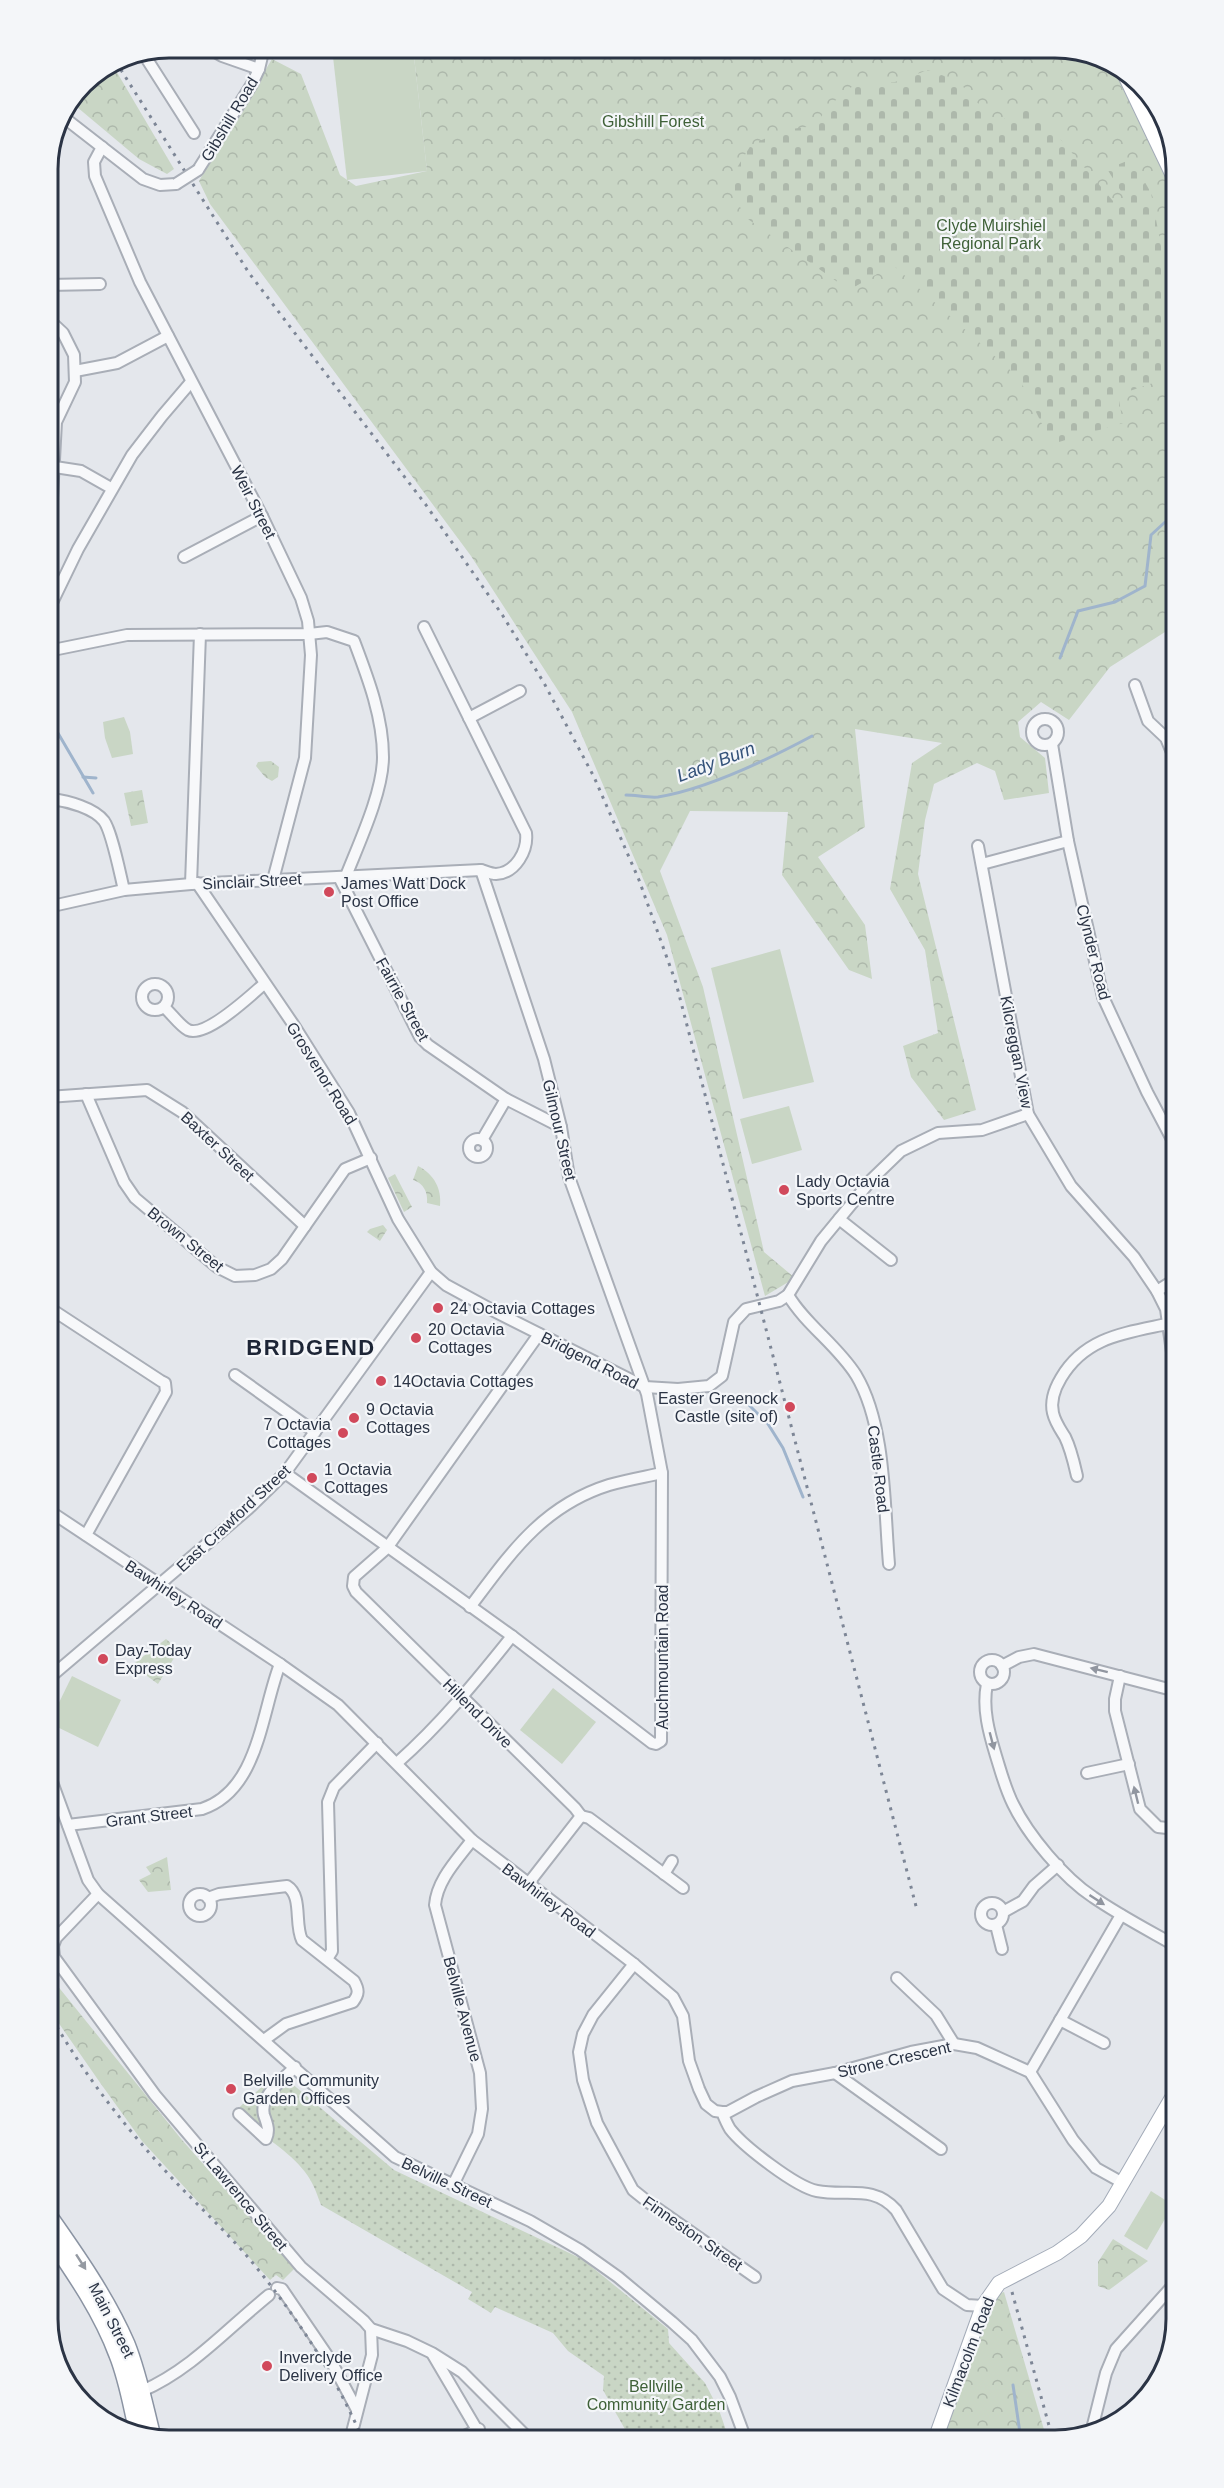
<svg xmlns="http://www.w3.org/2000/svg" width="1224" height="2488" font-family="Helvetica,sans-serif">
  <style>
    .grass { fill: #c9d6c5 }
    .forest { fill: url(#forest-crowns) }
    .cemetery { fill: url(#cemetery-stones) }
    .garden { fill: url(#garden-dots) }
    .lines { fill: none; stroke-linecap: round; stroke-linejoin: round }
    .stream { stroke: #9fb4cc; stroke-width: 3 }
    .minor-casing { stroke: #a9aeb7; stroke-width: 14 }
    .major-casing { stroke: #a3abb8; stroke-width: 16 }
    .highway-casing { stroke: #8b94a3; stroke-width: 18 }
    .minor { stroke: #f7f8fa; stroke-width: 10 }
    .major { stroke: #fff; stroke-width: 14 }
    .highway { stroke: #fff; stroke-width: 15 }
    .rail { stroke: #7d8696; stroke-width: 3; stroke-dasharray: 3 6; stroke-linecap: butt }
    .minor-bridge-casing { stroke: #a9aeb7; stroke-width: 14; stroke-linecap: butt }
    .minor-bridge { stroke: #f7f8fa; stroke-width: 10 }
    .oneway { fill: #9196a0 }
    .oneway2 { fill: #959aa2 }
    .poi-dot { fill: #d1495b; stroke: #f4f6f9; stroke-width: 2 }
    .labels { text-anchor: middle; stroke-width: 4.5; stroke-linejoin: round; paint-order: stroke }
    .street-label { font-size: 16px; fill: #2b3445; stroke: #f4f6f9 }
    .park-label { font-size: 16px; fill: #3f6138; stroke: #f4f6f9 }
    .poi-label { font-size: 16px; fill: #2b3445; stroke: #f4f6f9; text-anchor: start }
    .water-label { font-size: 18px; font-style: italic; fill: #34527a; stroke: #f4f6f9 }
    .district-label { font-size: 22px; font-weight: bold; letter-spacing: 1.5px; fill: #1d2536; stroke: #f4f6f9 }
    .rim { fill: none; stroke: #2b3445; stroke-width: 3 }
  </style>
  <defs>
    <pattern id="forest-crowns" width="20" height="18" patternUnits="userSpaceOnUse" patternTransform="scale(1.5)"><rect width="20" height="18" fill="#c9d6c5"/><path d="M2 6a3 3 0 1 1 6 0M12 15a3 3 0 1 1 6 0" fill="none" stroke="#adb8ab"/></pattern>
    <pattern id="cemetery-stones" width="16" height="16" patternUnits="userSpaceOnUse" patternTransform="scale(1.5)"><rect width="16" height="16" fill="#c9d6c5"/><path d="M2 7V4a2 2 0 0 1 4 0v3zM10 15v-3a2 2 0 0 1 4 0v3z" fill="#adb8ab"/></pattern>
    <pattern id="garden-dots" width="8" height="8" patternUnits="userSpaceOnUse" patternTransform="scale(1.5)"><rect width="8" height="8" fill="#c9d6c5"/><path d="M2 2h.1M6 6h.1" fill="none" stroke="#adb8ab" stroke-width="1.8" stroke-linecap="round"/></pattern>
  </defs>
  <rect width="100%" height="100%" fill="#e4e7ec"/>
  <g class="grass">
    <path d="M332,48H413L427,171L347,180Z"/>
    <path d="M124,717L130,732L133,754L112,758L105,738L103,722Z"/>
    <path d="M780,949L814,1082L743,1099L711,968Z"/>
    <path d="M789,1106L802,1150L752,1164L740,1119Z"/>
    <path d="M72,1676L121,1700L98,1747L49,1723Z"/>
    <path d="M553,1688L596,1722L562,1764L520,1730Z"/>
    <path d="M1151,2191L1173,2205L1147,2250L1124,2236Z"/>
  </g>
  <g class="forest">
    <path d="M413,48H1063L1128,73L1167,123L1176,169V625L1110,667L1069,720L1041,702L1018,722L1020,737L1045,758L1049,793L1004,800L995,771L977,763L934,784L925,820L918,874L976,1110L944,1120L911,1077L903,1046L938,1033L925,950L890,889L912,763L942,743L855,729L865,827L818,857L865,925L872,979L849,970L782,875L788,812L690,811L660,871L703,987L764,1252L795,1278L765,1296L667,935L572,712L471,556L210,204L199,181L272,59L301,74L340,175L356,186L427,171Z"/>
    <path d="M112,64L174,169L167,174L139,159L71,102L84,83Z"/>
    <path d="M271,761L279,767L278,777L272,781L265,777L256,766L258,762Z"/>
    <path d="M142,790L148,823L131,826L124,793Z"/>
    <path d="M418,1166C434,1174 442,1189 440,1206L427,1203C428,1193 424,1183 413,1180Z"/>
    <path d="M395,1174L412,1207L404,1212L388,1178Z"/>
    <path d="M383,1225L387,1230L380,1241L367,1232L370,1229Z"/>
    <path d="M166,1639L179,1650L158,1684L132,1665Z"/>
    <path d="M167,1857L171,1890L148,1892L139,1880L151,1874L146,1867Z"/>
    <path d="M48,1974L182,2140L295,2268L283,2280L276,2275L270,2280L142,2141L101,2084L60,2025L48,2004Z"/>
    <path d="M1113,2239L1148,2261L1109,2290L1098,2286V2262Z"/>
    <path d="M1004,2292L1047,2440H940L996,2295Z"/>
  </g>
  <path class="cemetery" d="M928,70L958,81L995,123L1032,106L1113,201L1126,199L1107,169L1132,159L1151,193L1161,246L1176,290V375L1118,395L1123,423L1052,444L1019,378L893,265L849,290L745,217L733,193L735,171L751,145L784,130L814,126L830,105L854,85L895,82Z"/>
  <path class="garden" d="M267,2082H290L394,2170L582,2259L668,2329L669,2343L705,2383L719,2410L729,2439L631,2440L603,2390L604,2376L568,2351L553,2333L495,2307L491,2313L468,2299L472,2292L321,2205C318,2198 316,2190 312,2183C298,2155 257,2132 232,2114Z"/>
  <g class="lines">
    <g class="stream">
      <path d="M1060,658L1078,611L1115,602L1145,586L1151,535L1176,512"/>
      <path d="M48,716L93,793"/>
      <path d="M83,777L96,778"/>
      <path d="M626,795C636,795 648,798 658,797C707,789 769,759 812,736"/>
      <path d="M743,1399L768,1424L783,1448L803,1497"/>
      <path d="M1013,2385L1021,2440"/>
    </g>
    <defs>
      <g id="minor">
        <path d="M208,48L222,56L259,69"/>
        <path d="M143,53L194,133"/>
        <path d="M62,116L143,179L160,185L176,184"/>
        <path d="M102,147L94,162L95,176L140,282L262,516L301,598L308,621L311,655L305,758L273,880"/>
        <path d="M198,170L252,84L259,69L264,48"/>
        <path d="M48,285L100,284"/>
        <path d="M48,319L63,333L74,355L75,382L56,422L49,554"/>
        <path d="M75,371L117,363L168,336"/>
        <path d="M55,467L81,471L111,488"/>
        <path d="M184,557L262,516"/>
        <path d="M48,611L78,549L132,455L162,416L191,382"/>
        <path d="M48,651L127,635L309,634L327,632L354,641C368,678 383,717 383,757C383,792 359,843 346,876"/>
        <path d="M1135,685L1148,721L1166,738L1176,762"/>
        <path d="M469,718L520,691"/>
        <circle cx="1045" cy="732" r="13"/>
        <path d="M1052,744L1068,841L1103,997L1147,1092L1176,1147"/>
        <path d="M48,803L52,799C68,801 94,808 104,821C112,832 120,874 124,890"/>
        <path d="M978,846L1028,1114L1071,1186L1134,1257L1157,1291L1166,1309L1176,1381"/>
        <path d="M982,864L1068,841"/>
        <path d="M339,877L420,1037L428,1045L506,1099L561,1127"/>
        <path d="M197,883L293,1024L349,1113L398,1219L431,1272L446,1285L492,1310L645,1387L678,1389L709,1386L722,1376L734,1322L746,1309L779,1301L788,1295L821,1241L872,1179L901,1151L938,1133L982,1130L1028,1114"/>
        <path d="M191,884L200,634"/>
        <path d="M48,907L124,890L191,884L481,870C485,871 491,874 496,874C516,873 528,850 526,833L424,627"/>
        <circle cx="155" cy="997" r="13"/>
        <path d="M164,1007C171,1013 180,1026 188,1030C206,1038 250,996 264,984"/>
        <path d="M86,1094L124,1182L135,1198L217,1267L235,1276L255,1275L271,1269L282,1259L345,1169L371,1158"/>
        <path d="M48,1097L147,1090L182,1112L305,1226"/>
        <circle cx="478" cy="1148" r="9"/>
        <path d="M482,1140L506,1099"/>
        <path d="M48,1191L51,1169L48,1156"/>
        <path d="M839,1219L891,1260"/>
        <path d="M1157,1291L1176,1279"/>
        <path d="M788,1295C806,1325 837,1345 856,1375C886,1425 884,1506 889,1564"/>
        <path d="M48,1307L161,1381L165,1383L166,1392L86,1535"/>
        <path d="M539,1334L387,1548L354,1577L353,1586L356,1592L575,1808L581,1816"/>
        <path d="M235,1375L315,1432"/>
        <path d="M285,1473L512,1636L652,1743L656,1744L661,1741L662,1473L647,1394L569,1177L561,1127L544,1059L481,870"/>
        <path d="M1077,1476C1074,1463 1071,1449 1065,1437C1060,1429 1055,1422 1053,1413C1050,1400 1055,1388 1061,1378C1085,1337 1125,1333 1167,1324"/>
        <path d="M48,1510L280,1664L338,1705L472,1840L634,1964L673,1997L683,2016L689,2061L699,2089L706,2104L715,2111L722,2112C724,2117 727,2124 730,2129C743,2146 796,2187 817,2191C847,2197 873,2184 896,2210L943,2289L967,2305L983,2306"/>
        <path d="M470,1607C510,1554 542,1506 609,1485C626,1480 644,1477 662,1473"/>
        <circle cx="992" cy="1672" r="12"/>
        <path d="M1002,1666L1019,1657L1034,1654L1176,1691"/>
        <path d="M1120,1676L1115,1699V1711L1140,1809L1158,1827L1176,1829"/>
        <path d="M48,1679L248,1509L285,1473L431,1272"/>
        <path d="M987,1684C982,1708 989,1733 996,1756C1001,1772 1005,1788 1013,1804C1028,1835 1064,1878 1093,1897C1119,1915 1148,1930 1176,1946"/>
        <path d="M397,1763C440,1725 476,1681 512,1636"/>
        <path d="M48,1771L88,1880L98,1894L395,2157L530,2221L580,2250L618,2277L672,2322L692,2340L720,2377L730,2397L746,2440"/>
        <path d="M1087,1773L1129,1764"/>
        <path d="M581,1816L589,1818L683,1888"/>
        <path d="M68,1825L202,1809C259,1790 261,1713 280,1664"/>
        <path d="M664,1874L672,1861"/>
        <path d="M528,1884L581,1816"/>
        <circle cx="200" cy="1905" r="11"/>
        <path d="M98,1894L56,1938L53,1946L54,1957L155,2095L301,2267L364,2321L371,2329L407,2341L432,2353L462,2372L530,2440"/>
        <path d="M208,1898L219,1894L287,1886C303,1896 294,1924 302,1940L354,1981C359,1990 359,1994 353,2002L286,2024L264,2040"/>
        <circle cx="992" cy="1914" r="11"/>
        <path d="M1003,1912L1023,1901L1034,1886L1058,1865"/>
        <path d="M996,1925L1002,1949"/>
        <path d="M327,1959L332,1951L328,1802L334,1787L377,1743"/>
        <path d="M634,1964L593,2015L583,2034L579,2052L583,2080L597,2123L633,2190L648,2202L755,2277"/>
        <path d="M897,1978L936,2015L954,2044"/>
        <path d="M1060,2020L1104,2043"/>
        <path d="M1030,2072L1121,1915"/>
        <path d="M835,2073L941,2149"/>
        <path d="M722,2112H728L756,2097L792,2081L835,2073L911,2052L954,2044L977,2048L1030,2072L1073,2140L1096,2168L1123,2183"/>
        <path d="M239,2114L266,2139C270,2130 267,2124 264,2115C259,2095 283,2080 295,2067"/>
        <path d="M453,2185L478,2134L482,2109L480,2073L435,1905C437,1880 457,1860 472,1840"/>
        <path d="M277,2288L282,2289L331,2361L357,2410"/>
        <path d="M433,2355L483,2440"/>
        <path d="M142,2391C191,2370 228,2328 269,2295"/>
        <path d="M1091,2433L1106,2373L1116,2349L1176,2282"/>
        <path d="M350,2440L372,2355L371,2329"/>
        <path d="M456,2440L479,2429"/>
      </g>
      <g id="major">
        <path d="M1123,71L1176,182"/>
        <path d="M935,2440L983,2306L999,2283L1057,2253L1081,2236L1109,2206L1176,2091"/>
      </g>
      <g id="highway">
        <path d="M48,2214C77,2255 107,2298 127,2344C139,2374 145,2406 153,2437"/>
        <path d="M48,2235C74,2273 101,2312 117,2355C127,2380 131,2406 137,2431"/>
      </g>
    </defs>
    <use href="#minor" class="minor-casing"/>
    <use href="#major" class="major-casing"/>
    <use href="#highway" class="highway-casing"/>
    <use href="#minor" class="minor"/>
    <use href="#major" class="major"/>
    <use href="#highway" class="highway"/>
    <g class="rail">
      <path d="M116,62L249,273L426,505L503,616L544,683L594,777L639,880L676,983L917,1910"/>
      <path d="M48,2011C81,2071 124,2126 170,2176C197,2205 227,2232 252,2262C297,2317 335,2375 363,2440"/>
      <path d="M1012,2292L1053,2440"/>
    </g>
    <defs>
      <path id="minor-bridge" d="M176,184L198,170"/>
    </defs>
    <use href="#minor-bridge" class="minor-bridge-casing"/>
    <use href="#minor-bridge" class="minor-bridge"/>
  </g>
  <defs><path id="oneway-solid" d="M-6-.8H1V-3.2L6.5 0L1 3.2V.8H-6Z" transform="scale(1.5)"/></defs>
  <g class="oneway">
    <use href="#oneway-solid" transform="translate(1099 1670) rotate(-166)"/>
    <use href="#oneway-solid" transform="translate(992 1741) rotate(75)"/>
    <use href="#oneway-solid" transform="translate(1136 1795) rotate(-104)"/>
    <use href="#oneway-solid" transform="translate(1097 1900) rotate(33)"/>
  </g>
  <use class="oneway2" href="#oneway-solid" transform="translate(81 2262) rotate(57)"/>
  <g class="poi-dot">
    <circle cx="329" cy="892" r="6"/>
    <circle cx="784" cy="1190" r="6"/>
    <circle cx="438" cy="1308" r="6"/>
    <circle cx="416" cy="1338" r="6"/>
    <circle cx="381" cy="1381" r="6"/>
    <circle cx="790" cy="1407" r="6"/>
    <circle cx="354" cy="1418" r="6"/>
    <circle cx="343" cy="1433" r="6"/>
    <circle cx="312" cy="1478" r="6"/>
    <circle cx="103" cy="1659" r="6"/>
    <circle cx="231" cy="2089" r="6"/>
    <circle cx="267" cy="2366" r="6"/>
  </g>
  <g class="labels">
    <g class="street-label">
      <text transform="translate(229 119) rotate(-59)" y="6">Gibshill Road</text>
      <text transform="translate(254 502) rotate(63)" y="6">Weir Street</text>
      <text transform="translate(252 881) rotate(-3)" y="6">Sinclair Street</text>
      <text transform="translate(1094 952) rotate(76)" y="6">Clynder Road</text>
      <text transform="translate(403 999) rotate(61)" y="6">Fairrie Street</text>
      <text transform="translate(1017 1052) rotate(79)" y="6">Kilcreggan View</text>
      <text transform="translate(322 1073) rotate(58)" y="6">Grosvenor Road</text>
      <text transform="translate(560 1130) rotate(77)" y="6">Gilmour Street</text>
      <text transform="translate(218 1146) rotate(43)" y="6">Baxter Street</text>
      <text transform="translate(186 1239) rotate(39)" y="6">Brown Street</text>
      <text transform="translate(590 1360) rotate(27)" y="6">Bridgend Road</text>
      <text transform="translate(879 1469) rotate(83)" y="6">Castle Road</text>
      <text transform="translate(233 1518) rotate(-43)" y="6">East Crawford Street</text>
      <text transform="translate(174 1594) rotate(33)" y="6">Bawhirley Road</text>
      <text transform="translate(662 1657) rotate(-90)" y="6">Auchmountain Road</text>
      <text transform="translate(478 1713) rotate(45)" y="6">Hillend Drive</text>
      <text transform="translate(149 1816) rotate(-7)" y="6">Grant Street</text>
      <text transform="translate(549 1900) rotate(37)" y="6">Bawhirley Road</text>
      <text transform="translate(463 2009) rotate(75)" y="6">Belville Avenue</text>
      <text transform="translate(894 2059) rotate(-13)" y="6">Strone Crescent</text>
      <text transform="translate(447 2182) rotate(25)" y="6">Belville Street</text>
      <text transform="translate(241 2196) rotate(50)" y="6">St Lawrence Street</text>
      <text transform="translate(693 2233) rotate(35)" y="6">Finneston Street</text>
      <text transform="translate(112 2320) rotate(63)" y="6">Main Street</text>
      <text transform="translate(968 2352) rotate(-69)" y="6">Kilmacolm Road</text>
    </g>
    <g class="park-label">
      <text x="653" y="127">Gibshill Forest</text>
      <text x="991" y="231">Clyde Muirshiel<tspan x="991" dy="18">Regional Park</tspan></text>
      <text x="656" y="2392">Bellville<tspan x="656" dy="18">Community Garden</tspan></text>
    </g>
    <g class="poi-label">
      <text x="341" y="889">James Watt Dock<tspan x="341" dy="18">Post Office</tspan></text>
      <text x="796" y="1187">Lady Octavia<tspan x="796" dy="18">Sports Centre</tspan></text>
      <text x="450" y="1314">24 Octavia Cottages</text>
      <text x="428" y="1335">20 Octavia<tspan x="428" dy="18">Cottages</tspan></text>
      <text x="393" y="1387">14Octavia Cottages</text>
      <text x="778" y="1404" text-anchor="end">Easter Greenock<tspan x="778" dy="18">Castle (site of)</tspan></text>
      <text x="366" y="1415">9 Octavia<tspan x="366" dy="18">Cottages</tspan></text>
      <text x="331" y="1430" text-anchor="end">7 Octavia<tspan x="331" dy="18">Cottages</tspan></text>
      <text x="324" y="1475">1 Octavia<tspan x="324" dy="18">Cottages</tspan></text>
      <text x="115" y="1656">Day-Today<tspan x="115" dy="18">Express</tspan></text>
      <text x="243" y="2086">Belville Community<tspan x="243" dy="18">Garden Offices</tspan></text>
      <text x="279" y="2363">Inverclyde<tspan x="279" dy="18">Delivery Office</tspan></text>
    </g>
    <g class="water-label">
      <text transform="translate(716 762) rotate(-21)" y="6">Lady Burn</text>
    </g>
    <g class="district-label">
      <text x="311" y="1355">BRIDGEND</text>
    </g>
  </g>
  <path d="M0 0H1224V2488H0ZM169 58H1055A111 111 0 0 1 1166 169V2319A111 111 0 0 1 1055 2430H169A111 111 0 0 1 58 2319V169A111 111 0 0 1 169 58Z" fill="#f4f6f9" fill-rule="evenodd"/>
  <path class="rim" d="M169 58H1055A111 111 0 0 1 1166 169V2319A111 111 0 0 1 1055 2430H169A111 111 0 0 1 58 2319V169A111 111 0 0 1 169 58Z"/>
</svg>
